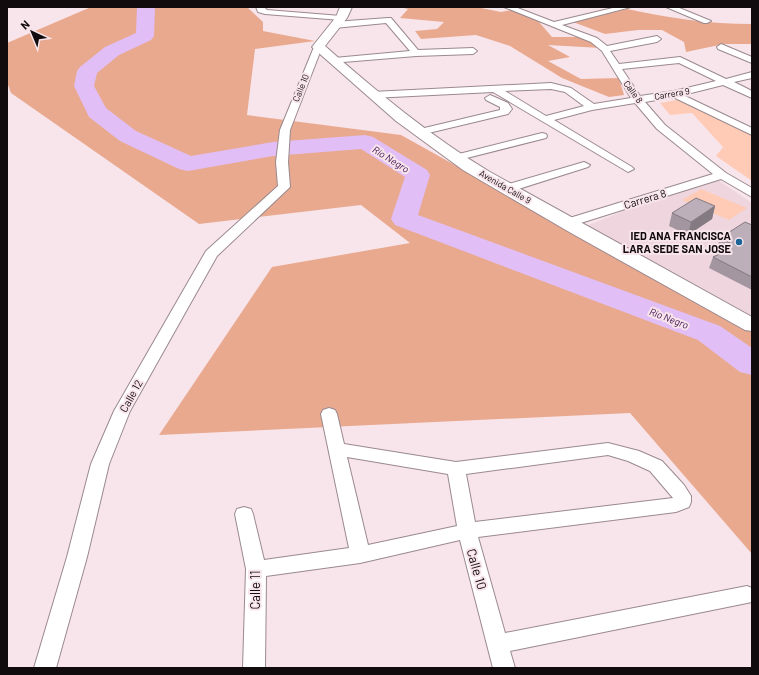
<svg xmlns="http://www.w3.org/2000/svg" width="759" height="675" font-family="Barlow,sans-serif">
  <style>
    .built { fill: #efd6de }
    .green { fill: #ffcbb6 }
    .forest { fill: #e9a98f }
    .lines { fill: none; stroke-linecap: round; stroke-linejoin: round }
    .river { fill: #e1bff6; fill-rule: evenodd }
    .street-casing { stroke: #9a898e; stroke-width: 2 }
    .secondary-casing { stroke: #9a898e; stroke-width: 2 }
    .street { fill: #fff; fill-rule: evenodd }
    .secondary { fill: #fff; fill-rule: evenodd }
    .wall { fill: #a396a0 }
    .shaded-wall { fill: #847a82 }
    .building { fill: #bdafba; stroke: #847a82 }
    .poi-dot { fill: #1b6498; stroke: #f8e5eb; stroke-width: 1.5 }
    .labels { text-anchor: middle; stroke-width: 4; stroke-linejoin: round; paint-order: stroke }
    .far-street-label { font-size: 9px; fill: #110b0d; stroke: #f8e5eb }
    .far-water-label { font-size: 10px; font-style: italic; fill: #3d1151; stroke: #f8e5eb }
    .street-label { font-size: 11px; fill: #110b0d; stroke: #f8e5eb }
    .poi-label { font-size: 11px; font-weight: bold; fill: #110b0d; stroke: #f8e5eb; text-anchor: end }
    .near-street-label { font-size: 13px; fill: #110b0d; stroke: #f8e5eb }
  </style>
  <rect width="100%" height="100%" fill="#f8e5eb"/>
  <path class="built" d="M718,180L752,203V318L586,226L641,204Z"/>
  <g class="green">
    <path d="M682,99L752,134V181L716,156L723,147L692,113L670,115L660,103Z"/>
    <path d="M701,189L747,208L729,220L682,200Z"/>
  </g>
  <g class="forest">
    <path d="M91,7H247L263,22V31L315,41L255,49L247,115L401,135L752,331V554L630,413L159,435L272,267L410,243L361,205L199,224L11,93L7,82V43Z"/>
    <path d="M399,7H476L501,12L512,10L539,22L552,37H583L601,48L548,45L570,57L548,61L581,79L619,78L624,95L609,97L562,78L510,46L476,35L421,39L415,31L437,29L444,22L400,18L408,9Z"/>
    <path d="M627,9C670,18 709,24 752,24V44H724L686,52L684,42L662,30H638L605,34L573,22Z"/>
  </g>
  <g class="lines">
    <path class="river" d="M137,7H155L154,36L151,40L119,55L97,73L94,86L106,108L136,131L191,156L273,142L365,135L373,137L427,170L430,175L418,215L720,326L752,348V375L740,372L698,340L395,225L391,219L405,177L361,149L273,156L188,171L179,169L120,141L89,117L74,86L77,71L80,67L105,47L136,33Z"/>
    <defs>
      <g id="street">
        <path d="M256,7H264L267,10L341,16L345,18L341,20L265,14L258,12Z"/>
        <path d="M504,7H515L554,22L617,7H631L562,25L597,38L607,46L657,36L661,39L657,42L610,51L619,64L680,57L726,79L752,72V78L734,82L752,91V98L723,85L683,95L752,128V135L673,97L645,102L665,125L726,173L752,188V197L721,179L571,226H563L561,223L563,220L713,174L657,129L635,103L592,110L554,120L632,167L634,169L628,172L493,92L372,98L367,95L372,92L551,83L571,88L594,104L631,98L602,51L591,42ZM679,63L716,81L674,91L640,96L622,69ZM551,89L565,92L584,106L546,116L505,91Z"/>
        <path d="M666,7H677L711,21L707,23H704Z"/>
        <path d="M388,18H391L418,50L473,48L477,51L473,54L416,56L331,63V59L334,58L410,51L386,23L334,28L330,25L334,22Z"/>
        <path d="M318,44L322,47L290,130L288,162L290,187L217,256L130,411L109,464L87,557L56,668H34L67,557L91,464L114,411L206,251L278,186L276,162L280,130L314,47Z"/>
        <path d="M721,44L752,57V63L718,49L717,47Z"/>
        <path d="M490,95L508,103L512,109L508,114L420,135L415,132L416,130L500,110V107L486,100L485,98Z"/>
        <path d="M542,133L546,134L547,136L546,138L455,161L449,158L451,156Z"/>
        <path d="M584,162L590,165L588,167L506,193L500,189L502,186Z"/>
        <path d="M329,408L335,410L337,414L344,444L456,462L608,443L639,451L662,461L684,485L691,496V502L689,507L676,512L478,537L505,633L747,586L752,588V602L510,651L515,668H493L460,540L360,563L266,576L265,668H243L246,569L235,514L237,509L244,507L251,509L253,514L264,560L349,548L321,414L323,410ZM608,455L628,461L650,471L673,498L475,522L466,474ZM347,457L448,474L457,526L368,545Z"/>
      </g>
      <path id="secondary" d="M340,7H352L347,18L325,46C377,92 430,136 490,172L752,317V331L745,330L571,233L463,170L396,121L312,47L336,17Z"/>
    </defs>
    <use href="#street" class="street-casing"/>
    <use href="#secondary" class="secondary-casing"/>
    <use href="#street" class="street"/>
    <use href="#secondary" class="secondary"/>
  </g>
  <g class="wall">
    <path d="M715,206L712,219L688,235L669,226L672,213Z"/>
    <path d="M752,225V290L709,268L713,257L720,253L721,251L717,249L720,238Z"/>
  </g>
  <path class="shaded-wall" d="M715,206L712,219L688,235L691,222Z"/>
  <g class="building">
    <path d="M696,198L715,206L691,222L672,213Z"/>
    <path d="M745,222L752,225V277L713,257L728,250L722,248L730,242L720,238Z"/>
  </g>
  <circle class="poi-dot" cx="739" cy="242" r="4"/>
  <g class="labels">
    <g class="far-street-label">
      <text transform="translate(301 88) rotate(-68)" y="3">Calle 10</text>
      <text transform="translate(633 92) rotate(54)" y="3">Calle 8</text>
      <text transform="translate(672 94) rotate(-10)" y="3">Carrera 9</text>
      <text transform="translate(505 187) rotate(30)" y="3">Avenida Calle 9</text>
    </g>
    <g class="far-water-label">
      <text transform="translate(391 159) rotate(32)" y="4">Río Negro</text>
      <text transform="translate(669 318) rotate(21)" y="4">Río Negro</text>
    </g>
    <g class="street-label">
      <text transform="translate(645 199) rotate(-17)" y="4">Carrera 8</text>
      <text transform="translate(131 396) rotate(-61)" y="4">Calle 12</text>
    </g>
    <g class="poi-label">
      <text x="731" y="240">IED ANA FRANCISCA<tspan x="731" dy="13">LARA SEDE SAN JOSE</tspan></text>
    </g>
    <g class="near-street-label">
      <text transform="translate(477 569) rotate(74)" y="5">Calle 10</text>
      <text transform="translate(255 590) rotate(-90)" y="5">Calle 11</text>
    </g>
  </g>
  <rect width="759" height="675" fill="none" stroke="#110b0d" stroke-width="16"/>
  <g transform="translate(32 32) rotate(316)" stroke="#f8e5eb" stroke-width="3" paint-order="stroke">
  <path d="M0-3L7 15L0 10L-7 15Z" fill="#110b0d"/>
  <text y="-6" font-size="11" font-weight="bold" text-anchor="middle" fill="#110b0d">N</text>
  </g>
</svg>
